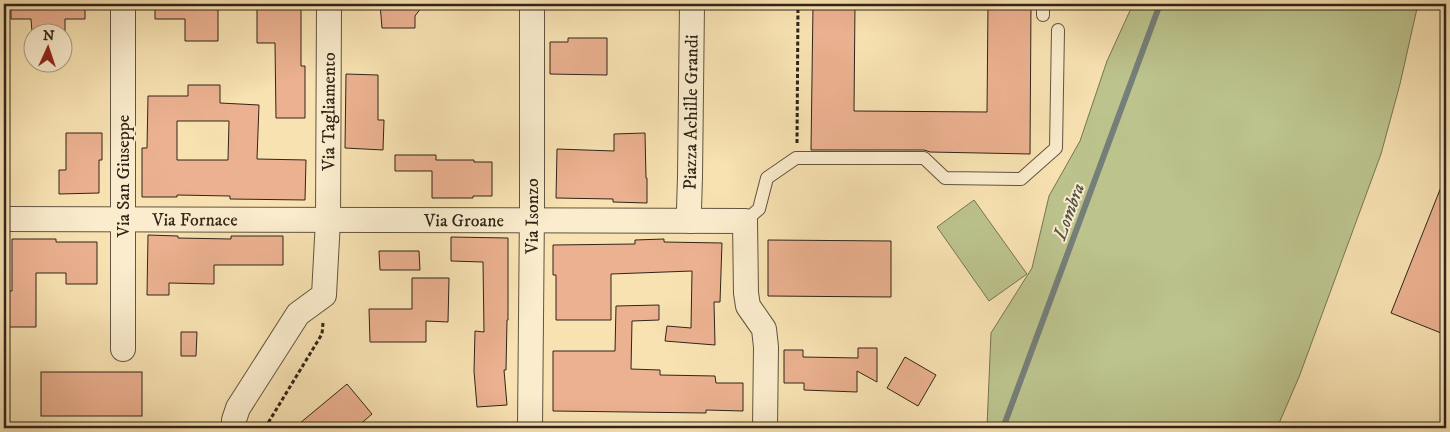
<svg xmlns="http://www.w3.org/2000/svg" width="1450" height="432" font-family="'IM FELL DW Pica',serif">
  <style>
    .green { fill: #bcc38d; stroke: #767454 }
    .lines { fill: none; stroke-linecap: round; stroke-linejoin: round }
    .stream { stroke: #757f79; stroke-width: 6 }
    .building { fill: #ebb190; stroke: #30251a; fill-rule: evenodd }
    .service-casing { stroke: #625440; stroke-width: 14 }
    .minor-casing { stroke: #625440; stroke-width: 26 }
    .path { stroke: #30251a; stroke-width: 3; stroke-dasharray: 4 2.5; stroke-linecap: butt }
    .service { stroke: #faeccd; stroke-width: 12 }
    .minor { stroke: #faeccd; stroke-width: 24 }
    .labels { text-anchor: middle; stroke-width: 4; stroke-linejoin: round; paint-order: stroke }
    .street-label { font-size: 18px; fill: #30251a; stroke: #faeccd }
    .water-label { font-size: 19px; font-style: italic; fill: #525249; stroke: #faeccd }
  </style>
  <rect width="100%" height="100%" fill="#f8e2b2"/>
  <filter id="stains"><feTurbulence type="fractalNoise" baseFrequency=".004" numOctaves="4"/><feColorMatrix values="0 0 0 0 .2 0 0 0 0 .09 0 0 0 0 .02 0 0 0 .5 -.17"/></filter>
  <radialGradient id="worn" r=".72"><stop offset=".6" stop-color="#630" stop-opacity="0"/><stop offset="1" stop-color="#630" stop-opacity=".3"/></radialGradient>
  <g class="green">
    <path d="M1133,4H1418L1400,84L1381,154L1299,377L1277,428H985L987,426L991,333L1032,268L1049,196L1080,141L1107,61Z"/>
    <path d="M974,200L1027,274L989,301L937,227Z"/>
  </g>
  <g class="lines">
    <path class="stream" d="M1003,428L1160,4"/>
  </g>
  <g class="building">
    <path d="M11,4H85V19H65V32H32L31,19H11Z"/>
    <path d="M155,4H218V41H185V19H155Z"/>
    <path d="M257,4H301V66H305V118H276L275,43H257Z"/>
    <path d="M380,4H424L415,16V28H382Z"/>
    <path d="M813,4H855L854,111L987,112L988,4H1031L1030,154L930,152L924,150H811Z"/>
    <path d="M568,38H607V75L550,74V42H568Z"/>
    <path d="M346,74L378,75V120H384L383,150L345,148Z"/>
    <path d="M188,85H220V103L259,105L257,159L306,160L305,200L230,199V196L177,195V197H142V148H147L148,96H188ZM177,121H229L228,160H177Z"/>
    <path d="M66,133H102V160H99V193L59,194V170H66Z"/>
    <path d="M645,133L646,178H647V203L613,202V199L556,198L557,149L614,151V134Z"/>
    <path d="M395,155H436V160H474V162H492V196H473V198H432V171H395Z"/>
    <path d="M1445,177H1446V335L1391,313Z"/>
    <path d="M148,235L178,236V238L231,239V236H283V265H214V284L169,283V295H147Z"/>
    <path d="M451,237L508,238V320H507L506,370H504L507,405L477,407L474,371L475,331L484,332L483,262L451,261Z"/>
    <path d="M12,239H56V242H97V284H66V273H36V327H4V291H12Z"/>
    <path d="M664,239V242L722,243L720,302H714L715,345L665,341L667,326L691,328L692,271L611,274V320H556V275H553V245L635,244V240Z"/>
    <path d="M768,240L891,241V297L768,296Z"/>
    <path d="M379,251H419L420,270H380Z"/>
    <path d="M412,278H449L448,322L426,321V342H370L369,309H412Z"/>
    <path d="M659,305V320L632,321L631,369L660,370V375L715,376L716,383H743V411L706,410V413L553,411V351H615L616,306Z"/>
    <path d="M181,332H197L196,356H181Z"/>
    <path d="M858,348H877V382L857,371V392L804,390V383H784V350H803V357L858,358Z"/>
    <path d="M905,357L936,375L918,406L887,388Z"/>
    <rect x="41" y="372" width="101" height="44"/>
    <path d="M347,384L372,414L356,428H294Z"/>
  </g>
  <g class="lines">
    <defs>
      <g id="service">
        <path d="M1043,15V4"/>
        <path d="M745,221L759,209L767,178L796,158H924L945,178L1021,179L1056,148L1058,30"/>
      </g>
      <g id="minor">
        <path id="s1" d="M4,219L745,221L746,293L748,306L764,329L766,347L765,428"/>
        <path id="s2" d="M691,221L689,209L690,177L692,4"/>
        <path d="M123,349V4"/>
        <path id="s3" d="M234,428V420L238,408L298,314L324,295L328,220L329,4"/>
        <path id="s4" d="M530,428L532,209V4"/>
      </g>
    </defs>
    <use href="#service" class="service-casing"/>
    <use href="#minor" class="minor-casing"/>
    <g class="path">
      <path d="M797,143L798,4"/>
      <path d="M265,428L322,334L323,323"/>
    </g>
    <use href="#service" class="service"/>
    <use href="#minor" class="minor"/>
  </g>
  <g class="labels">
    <g class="street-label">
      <text dy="6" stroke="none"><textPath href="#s3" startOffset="348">Via Tagliamento</textPath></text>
      <text dy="6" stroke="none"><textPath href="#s2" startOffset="109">Piazza Achille Grandi</textPath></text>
      <text transform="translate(123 176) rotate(-90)" y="6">Via San Giuseppe</text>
      <text dy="6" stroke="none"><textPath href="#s4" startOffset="212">Via Isonzo</textPath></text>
      <text dy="6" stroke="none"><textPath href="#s1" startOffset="191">Via Fornace</textPath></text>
      <text dy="6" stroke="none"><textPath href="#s1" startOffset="460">Via Groane</textPath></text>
    </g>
    <g class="water-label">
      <text transform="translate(1068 211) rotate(-70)" y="7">Lombra</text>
    </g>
  </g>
  <rect width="1450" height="432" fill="none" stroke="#f8e2b2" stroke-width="20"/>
  <rect x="5" y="5" width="1440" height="422" fill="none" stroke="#30251a" stroke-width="2.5"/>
  <rect x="10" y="10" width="1430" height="412" fill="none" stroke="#30251a"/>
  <g transform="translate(48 48) rotate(3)"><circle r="24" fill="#faeccd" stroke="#a99c85"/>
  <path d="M0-4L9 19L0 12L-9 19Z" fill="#8f2418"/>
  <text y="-8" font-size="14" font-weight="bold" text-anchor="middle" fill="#30251a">N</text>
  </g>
  <rect width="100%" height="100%" filter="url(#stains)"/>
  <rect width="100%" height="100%" fill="url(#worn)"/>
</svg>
